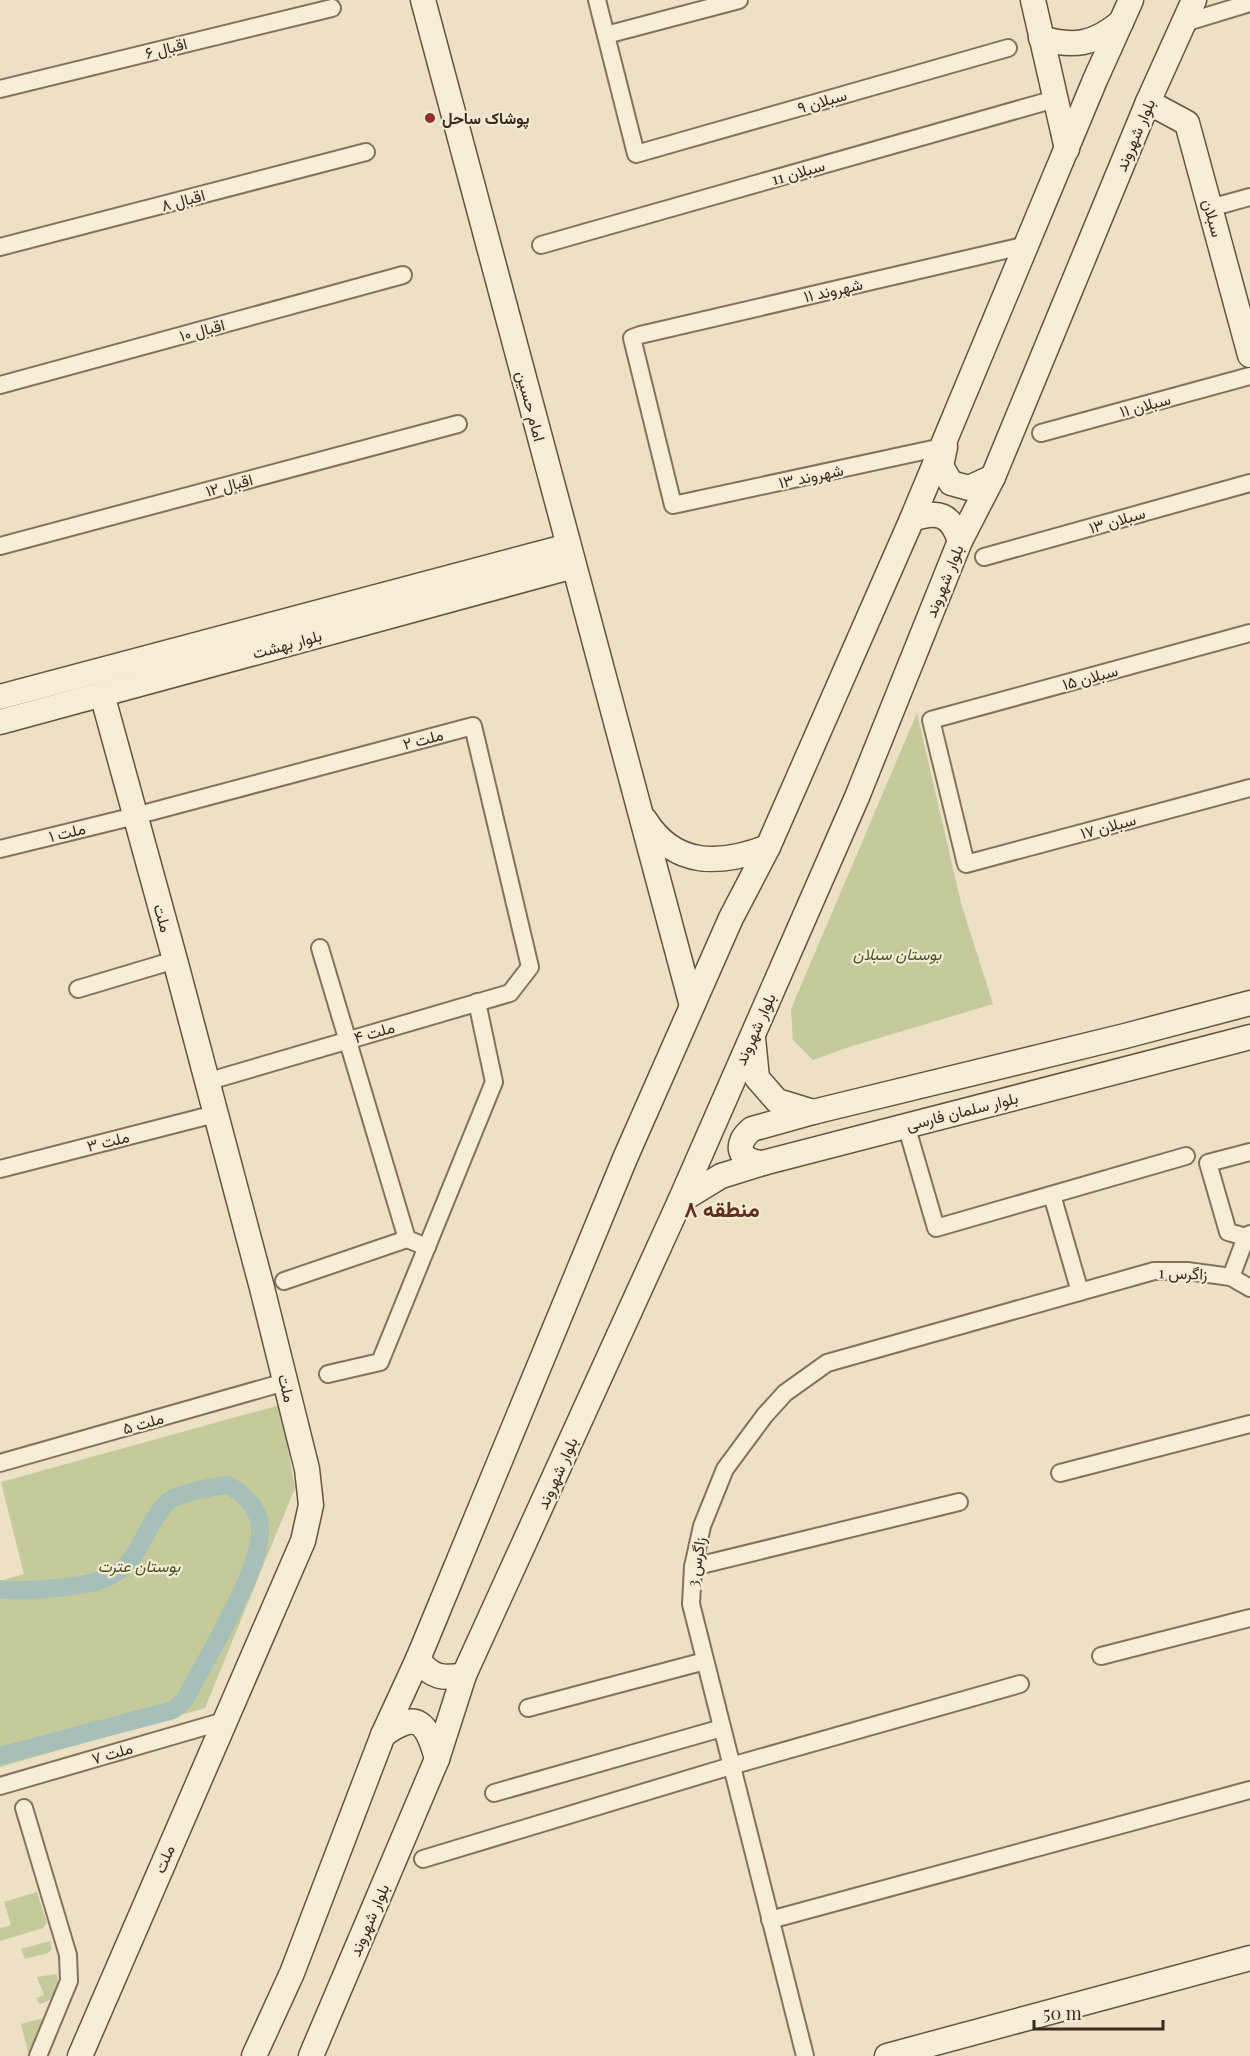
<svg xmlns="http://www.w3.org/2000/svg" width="1250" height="2056" font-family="'Playfair Display',Vazirmatn,serif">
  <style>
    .green { fill: #c4ca99 }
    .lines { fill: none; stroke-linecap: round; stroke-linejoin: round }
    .canal { stroke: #a6bfb8; stroke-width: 18 }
    .street-casing { stroke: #86725c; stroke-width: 20 }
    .secondary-casing { stroke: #68533f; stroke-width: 27 }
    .street { stroke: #f7eed7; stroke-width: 16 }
    .secondary { stroke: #f7eed7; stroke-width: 24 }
    .poi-dot { fill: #922f2f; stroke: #f4ebd4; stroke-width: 2 }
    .labels { text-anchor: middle; stroke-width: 4.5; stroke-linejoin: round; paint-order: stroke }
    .street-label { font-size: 16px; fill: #372a1f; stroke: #f4ebd4 }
    .poi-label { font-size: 16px; font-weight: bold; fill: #372a1f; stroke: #f4ebd4; text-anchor: start }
    .park-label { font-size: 16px; font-style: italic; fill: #475226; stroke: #f4ebd4 }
    .district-label { font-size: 22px; font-weight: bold; fill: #612e20; stroke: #f4ebd4 }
  </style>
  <rect width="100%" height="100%" fill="#ece0c5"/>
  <g class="green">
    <path d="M917,713L961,903L993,1004L849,1047L813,1060L793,1040L791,1009Z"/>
    <path d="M280,1405L295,1488L205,1708L0,1767V1581L24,1574L1,1482Z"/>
    <path d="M37,1892L47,1923L43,1928L0,1941V1928L11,1925L4,1902Z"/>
    <path d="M50,1941L52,1949L48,1953L25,1959L21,1949Z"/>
    <path d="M57,1974C59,1989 55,2001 39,2004L36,1998L44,1995L37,1977Z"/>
    <path d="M44,2018L29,2056L21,2024Z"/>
  </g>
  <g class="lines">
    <path class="canal" d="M0,1589C15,1592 30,1590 46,1589C76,1586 114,1585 133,1557C142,1544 158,1507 170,1500C181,1493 215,1486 228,1485C244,1494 259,1508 260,1528C263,1568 204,1662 184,1701L173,1710L0,1756"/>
    <defs>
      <g id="street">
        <path d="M597,0L636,154L1008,48"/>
        <path d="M1184,23L1250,3"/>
        <path d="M606,35L739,0"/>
        <path d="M0,89L332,8"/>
        <path d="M1210,208L1250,197"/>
        <path d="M541,245L1055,99"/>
        <path d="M0,247L366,152"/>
        <path d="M0,385L403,275"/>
        <path d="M1041,433L1250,376"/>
        <path d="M942,447L673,505L632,338L640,335L1027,245"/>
        <path d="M0,546L458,424"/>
        <path d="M984,557L1250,483"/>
        <path d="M1250,633L931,720L966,864L1250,788"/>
        <path d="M0,849L135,816L473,726L530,967L510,993L206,1082"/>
        <path d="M320,948L407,1239L427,1247"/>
        <path d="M78,989L175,960"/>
        <path d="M906,1125L936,1228L1186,1156"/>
        <path d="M0,1169L215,1114"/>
        <path d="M1052,1195L1080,1292"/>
        <path d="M1246,1237L1228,1232L1208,1163L1250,1152"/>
        <path d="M1231,1277L1246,1237L1250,1234"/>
        <path d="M284,1281L407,1239"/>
        <path d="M328,1374L380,1362L494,1082L477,1002"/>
        <path d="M0,1463L285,1382"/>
        <path d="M1060,1473L1250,1424"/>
        <path d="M693,1567L959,1502"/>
        <path d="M1101,1656L1250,1618"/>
        <path d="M528,1708L705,1661"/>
        <path d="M0,1786L224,1721"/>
        <path d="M494,1793L722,1728"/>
        <path d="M24,1808L68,1955L69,1981L38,2056"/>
        <path d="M423,1859L731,1766L1020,1684"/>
        <path d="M770,1920L1250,1790"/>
        <path d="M805,2056L691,1604L693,1567L702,1526L725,1469L765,1415L785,1393L827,1363L1154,1271H1187L1231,1277L1250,1288"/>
      </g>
      <g id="secondary">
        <path d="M423,0L692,1006"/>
        <path d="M1033,0L1067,149"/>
        <path d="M1041,38C1074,48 1095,44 1121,22"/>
        <path d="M1148,102L1187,123L1250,355"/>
        <path d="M945,447L941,466L951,483L969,488L993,477"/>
        <path d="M912,519C938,510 951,514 960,541"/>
        <path d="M0,697L568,546"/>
        <path d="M0,722L574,566"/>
        <path d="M645,820C675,868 721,865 768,847"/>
        <path d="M753,1038L757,1078L777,1101L813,1112L1125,1036L1250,1003"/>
        <path d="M763,1163C739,1162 733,1144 752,1129L813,1112"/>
        <path d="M680,1201L721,1176L763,1163L1250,1037"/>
        <path d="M418,1659C431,1678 444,1679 464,1675"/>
        <path d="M383,1735C418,1709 427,1723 437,1759"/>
        <path d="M80,2056L303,1541L311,1505L307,1469L262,1288L175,960L102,694"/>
        <path d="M254,2056L292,1973L383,1735L418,1659L626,1156L731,918L768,847L912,519L1095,80L1131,0"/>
        <path d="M311,2056L437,1759L464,1675L680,1201L857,797L960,541L993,477L1148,102L1194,0"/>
        <path d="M887,2056L1250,1958"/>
      </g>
    </defs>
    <use href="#street" class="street-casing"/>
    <use href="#secondary" class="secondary-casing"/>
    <use href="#street" class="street"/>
    <use href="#secondary" class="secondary"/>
  </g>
  <circle class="poi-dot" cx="430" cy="118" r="6"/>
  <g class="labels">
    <g class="street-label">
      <text transform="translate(166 48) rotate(-14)" y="6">اقبال ۶</text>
      <text transform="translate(822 101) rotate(-16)" y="6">سبلان ۹</text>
      <text transform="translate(1135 135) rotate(-67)" y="6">بلوار شهروند</text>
      <text transform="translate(798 172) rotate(-16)" y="6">سبلان 11</text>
      <text transform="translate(183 200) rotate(-15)" y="6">اقبال ۸</text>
      <text transform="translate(1213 218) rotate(75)" y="6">سبلان</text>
      <text transform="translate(833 290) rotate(-13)" y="6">شهروند ۱۱</text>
      <text transform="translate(202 330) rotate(-15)" y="6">اقبال ۱۰</text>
      <text transform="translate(1145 405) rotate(-15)" y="6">سبلان ۱۱</text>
      <text transform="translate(531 406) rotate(75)" y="6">امام حسین</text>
      <text transform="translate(811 476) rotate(-12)" y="6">شهروند ۱۳</text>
      <text transform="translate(229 485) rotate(-15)" y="6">اقبال ۱۲</text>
      <text transform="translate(1117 520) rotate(-16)" y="6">سبلان ۱۳</text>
      <text transform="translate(944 581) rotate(-68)" y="6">بلوار شهروند</text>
      <text transform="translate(287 644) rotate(-15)" y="6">بلوار بهشت</text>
      <text transform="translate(1090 677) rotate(-15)" y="6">سبلان ۱۵</text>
      <text transform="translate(423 739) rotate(-15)" y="6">ملت ۲</text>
      <text transform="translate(1108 826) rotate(-15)" y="6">سبلان ۱۷</text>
      <text transform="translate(67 832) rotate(-14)" y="6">ملت ۱</text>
      <text transform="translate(163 918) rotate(74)" y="6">ملت</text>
      <text transform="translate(755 1029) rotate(-66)" y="6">بلوار شهروند</text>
      <text transform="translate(374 1032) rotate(-16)" y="6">ملت ۴</text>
      <text transform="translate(962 1111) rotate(-14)" y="6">بلوار سلمان فارسی</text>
      <text transform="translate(108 1141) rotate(-14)" y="6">ملت ۳</text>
      <text transform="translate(1183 1273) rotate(2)" y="6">زاگرس 1</text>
      <text transform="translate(287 1388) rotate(76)" y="6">ملت</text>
      <text transform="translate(143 1423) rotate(-16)" y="6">ملت ۵</text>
      <text transform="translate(557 1473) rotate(-66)" y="6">بلوار شهروند</text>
      <text transform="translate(696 1562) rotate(-81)" y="6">زاگرس 3</text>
      <text transform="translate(112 1753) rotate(-16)" y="6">ملت ۷</text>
      <text transform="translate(164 1859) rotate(-67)" y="6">ملت</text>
      <text transform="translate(369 1920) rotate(-67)" y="6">بلوار شهروند</text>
    </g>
    <g class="poi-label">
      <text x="442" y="124">پوشاک ساحل</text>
    </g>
    <g class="park-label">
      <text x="897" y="960">بوستان سبلان</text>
      <text x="139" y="1572">بوستان عترت</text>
    </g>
    <g class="district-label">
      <text x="722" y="1217">منطقه ۸</text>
    </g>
  </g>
  <path d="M1034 2020v9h129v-9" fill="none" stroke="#372a1f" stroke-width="3"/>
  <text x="1043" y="2020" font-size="18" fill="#372a1f" stroke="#f4ebd4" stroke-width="4.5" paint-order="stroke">50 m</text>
</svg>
